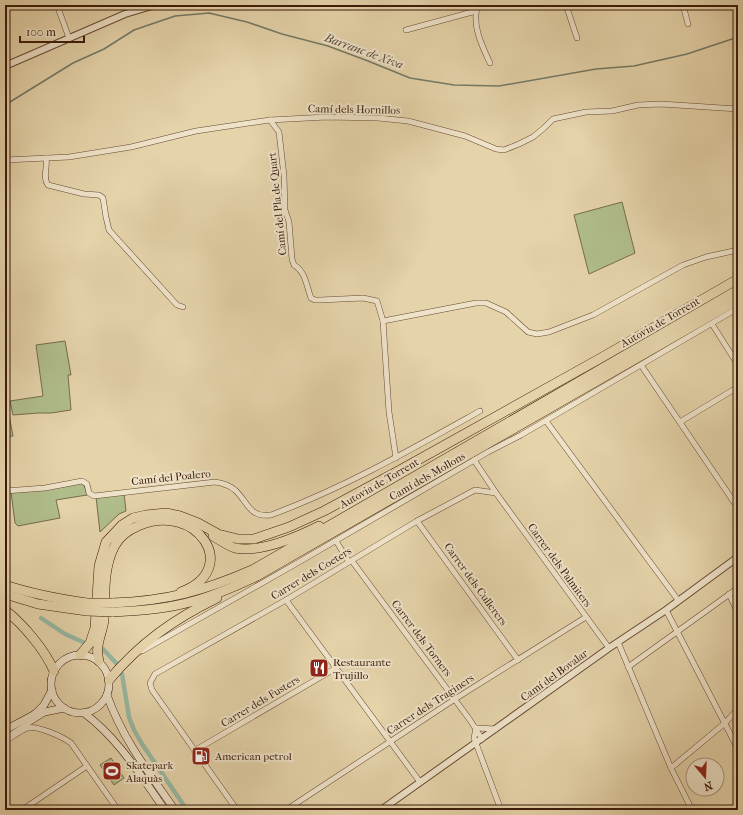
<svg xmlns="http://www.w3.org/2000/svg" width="743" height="815" font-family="'IM FELL French Canon',serif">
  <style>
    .green { fill: #b0be8c; stroke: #766c4c }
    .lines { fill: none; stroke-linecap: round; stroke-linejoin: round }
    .stream { stroke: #737a66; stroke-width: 1.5 }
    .canal { stroke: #98b9a3; stroke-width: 4.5 }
    .minor-casing { stroke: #664933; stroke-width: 6 }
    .tertiary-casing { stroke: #664933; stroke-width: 8 }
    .secondary-casing { stroke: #3b1b0b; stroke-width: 8 }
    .motorway-casing { stroke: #3b1b0b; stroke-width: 10 }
    .minor { stroke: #eee2c8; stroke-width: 5 }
    .tertiary { stroke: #eee2c8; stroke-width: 6 }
    .secondary { stroke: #eee2c8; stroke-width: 7 }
    .motorway { stroke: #e5d3aa; stroke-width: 9 }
    .motorway-bridge-casing { stroke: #3b1b0b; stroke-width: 10; stroke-linecap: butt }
    .motorway-bridge { stroke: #e5d3aa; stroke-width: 9 }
    .labels { text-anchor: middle; stroke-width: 4; stroke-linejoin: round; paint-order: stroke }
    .street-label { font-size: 11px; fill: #3b1b0b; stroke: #eee2c8 }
    .poi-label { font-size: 11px; fill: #3b1b0b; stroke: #eee2c8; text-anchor: start }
    .water-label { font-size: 12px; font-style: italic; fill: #574a39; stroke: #eee2c8 }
  </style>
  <rect width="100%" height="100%" fill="#e5d3aa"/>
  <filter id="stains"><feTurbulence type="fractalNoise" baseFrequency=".005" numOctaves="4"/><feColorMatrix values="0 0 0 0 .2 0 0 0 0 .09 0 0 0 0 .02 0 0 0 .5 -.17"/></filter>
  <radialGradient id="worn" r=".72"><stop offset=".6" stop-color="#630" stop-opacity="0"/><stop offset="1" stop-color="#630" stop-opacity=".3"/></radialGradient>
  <g class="green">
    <path d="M622,202L635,253L589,274L574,215Z"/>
    <path d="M65,341L71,375H68L71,410L51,413H38L13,415L10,401L43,396L36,345Z"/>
    <path d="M5,394L13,436L5,437Z"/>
    <path d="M81,483L85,487L87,495L56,500L60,518L18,526L15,523L11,492Z"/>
    <path d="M124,493L126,511L119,514L100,532L96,497Z"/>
    <path d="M111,758L124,778L114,785L100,765Z"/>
  </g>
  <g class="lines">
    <path class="stream" d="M5,105L73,63L104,49L134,30L175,16L209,13L247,22L282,34L328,46L368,61L410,78L454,85L499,86L596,69L634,66L687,54L738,37"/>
    <g class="canal">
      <path d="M41,618L65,634L83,642"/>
      <path d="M102,648L117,664"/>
      <path d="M122,674L129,717L134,730L142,744L187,810"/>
    </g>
    <defs>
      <g id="minor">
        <path d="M57,5L69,38"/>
        <path d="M478,5C471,24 482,46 490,63"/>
        <path d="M566,5L577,38"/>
        <path d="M683,5L688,24"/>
        <path d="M737,5L738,9"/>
        <path d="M406,30L476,11"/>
        <path d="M270,120L279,132L284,176L285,210L289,222L292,259L294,265C306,272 306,285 311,298L315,300H320L363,298L377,301L383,321L389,412L396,458"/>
        <path d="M46,158C48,168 42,177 48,185L84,194L99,195L103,198L106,217L109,230L177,305L183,307"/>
        <path d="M5,160L69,157L131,147L196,131L270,120L327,117L378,118L408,121L465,136L496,149L504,150L519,144L533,137L544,128L553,119L586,112L612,111L638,105L661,104L738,109"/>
        <path d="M383,321L476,303H486L506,312L528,332L537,334L549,332L593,315L683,265L706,257L738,250"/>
        <path d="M712,324L738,365"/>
        <path d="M641,365L738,508"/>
        <path d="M546,421L678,600"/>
        <path d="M680,422L738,387"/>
        <path d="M474,460L496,493L609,648"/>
        <path d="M5,491L45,488L82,481L87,484L89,493L94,496L215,482C222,483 229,485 235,490C248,502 249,518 271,515C344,488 412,449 480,411"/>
        <path d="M417,521L518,660"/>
        <path d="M336,541L349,562"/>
        <path d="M352,561L470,720L482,739"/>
        <path d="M729,594L738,613"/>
        <path d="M286,600L420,782"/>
        <path d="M666,610L738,749"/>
        <path d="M618,642L671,768L692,810"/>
        <path d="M142,651L299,562L488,452L521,435L738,308"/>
        <path d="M628,667L738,588"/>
        <path d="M476,728L474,738L501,810"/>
        <path d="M476,728L496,729"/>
        <path d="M5,738L43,714"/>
        <path d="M5,741C12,737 20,731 27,728C37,725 63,737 71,743L118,810"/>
        <path d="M194,751L336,668"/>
        <path d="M671,768L725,723L738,709"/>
        <path d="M5,804L11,810"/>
        <path d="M22,810L87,766"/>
        <path d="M237,810L152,690L150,683L155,674L286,600L417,521L475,490L496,493"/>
        <path d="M286,810L455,699L586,617"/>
      </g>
      <g id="tertiary">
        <path d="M5,66L125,14L155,5"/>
        <path d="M381,810L609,648L666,610L738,557"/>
      </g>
      <g id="secondary">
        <circle cx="80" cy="684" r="29"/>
        <path d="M107,695C122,738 149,773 175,810"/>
        <path d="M84,713C119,739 140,775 165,810"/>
        <path d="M35,714L64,708"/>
        <path d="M5,730L35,714L44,705L52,690"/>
      </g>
      <g id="motorway">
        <path d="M213,536C220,540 228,546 235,548C260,553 297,537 319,526"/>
        <path d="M5,585C32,594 59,599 87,603"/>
        <path d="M5,594L38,604L87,611"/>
        <path d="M112,603C167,601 204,591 254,569L738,290"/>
        <path d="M5,610C23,624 45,650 54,671"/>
        <path d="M112,612C139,611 167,609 194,601C216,595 236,586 257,576L738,300"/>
        <path d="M80,655L90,643L95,628L99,566L106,542L122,525L133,518L146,515L166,513L180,516L198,523L218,534L238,539H254L289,527L324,511L400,470L599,359L738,279"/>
        <path d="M99,661C98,657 97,651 98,646C99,637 103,629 104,620C105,596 103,569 114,547C119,537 128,530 138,526C196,500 243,569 181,592"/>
        <path d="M109,680C140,643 174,619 217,598"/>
      </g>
    </defs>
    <use href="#minor" class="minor-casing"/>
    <use href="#tertiary" class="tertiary-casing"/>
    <use href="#secondary" class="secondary-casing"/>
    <use href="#motorway" class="motorway-casing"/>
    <use href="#minor" class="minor"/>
    <use href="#tertiary" class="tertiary"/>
    <use href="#secondary" class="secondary"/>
    <use href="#motorway" class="motorway"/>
    <defs>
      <g id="motorway-bridge">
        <path d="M87,603H112"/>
        <path d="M87,611L112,612"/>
      </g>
    </defs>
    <use href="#motorway-bridge" class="motorway-bridge-casing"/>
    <use href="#motorway-bridge" class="motorway-bridge"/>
  </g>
  <defs>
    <symbol id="restaurant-square" viewBox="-11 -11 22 22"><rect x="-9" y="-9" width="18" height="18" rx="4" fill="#8f2418" stroke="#eee2c8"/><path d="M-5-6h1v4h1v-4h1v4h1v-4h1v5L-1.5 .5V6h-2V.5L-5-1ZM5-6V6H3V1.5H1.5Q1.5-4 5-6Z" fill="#fff"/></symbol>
    <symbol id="fuel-square" viewBox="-11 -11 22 22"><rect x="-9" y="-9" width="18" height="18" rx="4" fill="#8f2418" stroke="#eee2c8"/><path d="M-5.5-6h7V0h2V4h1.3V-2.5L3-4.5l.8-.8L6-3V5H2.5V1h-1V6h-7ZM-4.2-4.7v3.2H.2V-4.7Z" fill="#fff"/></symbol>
    <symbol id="stadium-square" viewBox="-11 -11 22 22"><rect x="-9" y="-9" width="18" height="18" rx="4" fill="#8f2418" stroke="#eee2c8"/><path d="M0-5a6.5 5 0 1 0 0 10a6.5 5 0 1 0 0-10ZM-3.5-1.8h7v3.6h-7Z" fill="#fff"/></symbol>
  </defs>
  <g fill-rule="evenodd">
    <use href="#restaurant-square" x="308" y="657" width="22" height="22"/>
    <use href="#fuel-square" x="190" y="745" width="22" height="22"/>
    <use href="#stadium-square" x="101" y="760" width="22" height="22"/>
  </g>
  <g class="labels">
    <g class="street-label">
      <text transform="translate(354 109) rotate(1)" y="4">Camí dels Hornillos</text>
      <text transform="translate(277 204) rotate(-96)" y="4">Camí del Pla de Quart</text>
      <text transform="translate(660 322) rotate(-30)" y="4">Autovia de Torrent</text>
      <text transform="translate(427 476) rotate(-30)" y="4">Camí dels Mollons</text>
      <text transform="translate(171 477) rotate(-6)" y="4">Camí del Poalero</text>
      <text transform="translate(379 483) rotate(-30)" y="4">Autovia de Torrent</text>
      <text transform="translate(560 565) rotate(54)" y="4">Carrer dels Palmiters</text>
      <text transform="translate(311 573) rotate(-31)" y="4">Carrer dels Coeters</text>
      <text transform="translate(476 584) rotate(54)" y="4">Carrer dels Cullerers</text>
      <text transform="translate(422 638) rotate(53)" y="4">Carrer dels Torners</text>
      <text transform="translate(554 675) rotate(-36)" y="4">Camí del Bovalar</text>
      <text transform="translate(260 701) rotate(-31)" y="4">Carrer dels Fusters</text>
      <text transform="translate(430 704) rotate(-33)" y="4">Carrer dels Traginers</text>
    </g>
    <g class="poi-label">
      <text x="333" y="666">Restaurante<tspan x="333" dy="13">Trujillo</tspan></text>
      <text x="215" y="760">American petrol</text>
      <text x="126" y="769">Skatepark<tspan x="126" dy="13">Alaquàs</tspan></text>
    </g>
    <g class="water-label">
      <text transform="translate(364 51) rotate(20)" y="4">Barranc de Xiva</text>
    </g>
  </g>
  <rect width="743" height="815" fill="none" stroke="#e5d3aa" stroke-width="20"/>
  <rect x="6" y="6" width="731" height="803" fill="none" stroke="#3b1b0b" stroke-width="2"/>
  <rect x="10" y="10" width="723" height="795" fill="none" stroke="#3b1b0b"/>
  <g transform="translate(705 777) rotate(161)"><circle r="19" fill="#eee2c8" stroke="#a6927c"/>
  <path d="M0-3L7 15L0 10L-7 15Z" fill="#8f2418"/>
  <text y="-6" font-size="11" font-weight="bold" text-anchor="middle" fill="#3b1b0b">N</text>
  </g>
  <path d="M20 36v6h64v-6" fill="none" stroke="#3b1b0b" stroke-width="2"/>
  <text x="26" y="36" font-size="12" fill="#3b1b0b" stroke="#eee2c8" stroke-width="3" paint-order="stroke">100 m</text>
  <rect width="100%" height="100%" filter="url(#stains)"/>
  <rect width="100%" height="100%" fill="url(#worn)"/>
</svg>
